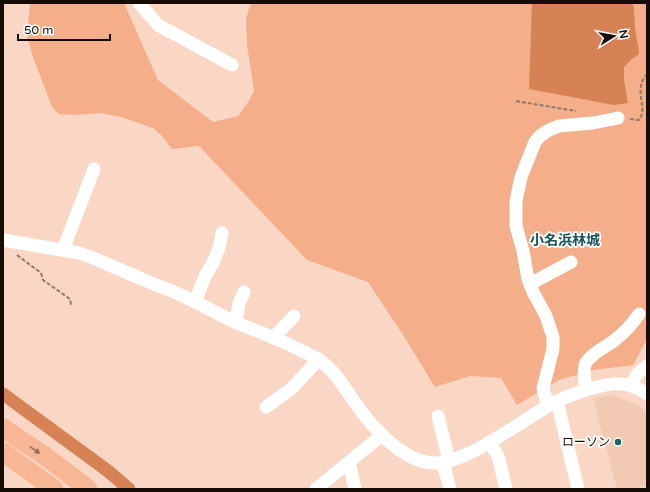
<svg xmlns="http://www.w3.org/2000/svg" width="650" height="492" font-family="'Varela Round','Noto Sans JP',sans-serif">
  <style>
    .built { fill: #f2c9b3 }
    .green { fill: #f4ae89 }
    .water { fill: #d78254 }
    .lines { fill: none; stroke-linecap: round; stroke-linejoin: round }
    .canal { stroke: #d78254; stroke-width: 13 }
    .path { stroke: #91796d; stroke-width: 2; stroke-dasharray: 4 2; stroke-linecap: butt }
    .minor { stroke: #fff; stroke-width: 13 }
    .highway { stroke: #f7b694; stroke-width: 19 }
    .oneway { fill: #926954 }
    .poi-dot { fill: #146468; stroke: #fff; stroke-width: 1.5 }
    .labels { text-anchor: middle; stroke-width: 3.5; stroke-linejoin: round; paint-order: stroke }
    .poi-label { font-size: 12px; fill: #160b06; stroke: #fff; text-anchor: end }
    .quarter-label { font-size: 14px; font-weight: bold; fill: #175356; stroke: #fff }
  </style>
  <rect width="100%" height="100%" fill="#fad7c5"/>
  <path class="built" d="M613,395L640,406L647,413V485L633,489H617L593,398Z"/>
  <path class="green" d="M30,3H124L158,80L213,122L238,116L248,102L254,91L247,45L246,18L251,3H647V339L633,365L594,370L559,380L517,405L501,378L470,376L435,387L403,335L368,282L307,260L199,146L172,149L161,135L153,128L121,117L100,113L74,115L59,114L52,107L34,60L27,37Z"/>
  <path class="water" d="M532,3H633C635,14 634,25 636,35C637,42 639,47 639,54L632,59L624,67V80L628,103L614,105L529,89Z"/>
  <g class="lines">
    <path class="canal" d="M3,394L108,471L129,489"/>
    <g class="path">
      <path d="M516,101L576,111"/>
      <path d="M630,119L639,120C649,108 632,91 647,74"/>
      <path d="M17,255L41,273L43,280L70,299L71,305"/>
    </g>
    <g class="minor">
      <path d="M139,3L158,25L232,65"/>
      <path d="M3,240L79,253L93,258C112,266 130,274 149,282C161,287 173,291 185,297C203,305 219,315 237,323C259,332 281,340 302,351C308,354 314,356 319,360C336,371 345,389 356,404C372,427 403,462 433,463C465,465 524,419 553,403C564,397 575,394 586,390C609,383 626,379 647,394"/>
      <path d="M63,250L94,169"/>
      <path d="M530,284L571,262"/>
      <path d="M195,302L205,276L213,263L219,248L222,233"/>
      <path d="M236,322L239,303L244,292"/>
      <path d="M273,338L294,316"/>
      <path d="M631,385L637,374L647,366"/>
      <path d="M586,390C585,382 583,373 585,365C588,355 608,346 616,339C625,332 633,323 639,314"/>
      <path d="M557,401L578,489"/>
      <path d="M548,406L543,388L553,349V337L546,316L533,292L528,279L523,251L516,226V201L521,177L535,142L540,136L549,130L559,126L593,123L618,118"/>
      <path d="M266,407L291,389L319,359"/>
      <path d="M438,416L449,461"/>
      <path d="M489,442L498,456L506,489"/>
      <path d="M349,462L355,489"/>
      <path d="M443,463L450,489"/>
      <path d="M316,489L382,435"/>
    </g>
    <g class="highway">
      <path d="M3,428L49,459L88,489"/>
      <path d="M3,452L54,489"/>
    </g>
  </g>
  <defs><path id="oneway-solid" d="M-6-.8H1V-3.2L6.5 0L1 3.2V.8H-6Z"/></defs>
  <use class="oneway" href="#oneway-solid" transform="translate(35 450) rotate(34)"/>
  <circle class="poi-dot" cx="618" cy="442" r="4"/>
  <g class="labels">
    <g class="poi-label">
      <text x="610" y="446">ローソン</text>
    </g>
    <g class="quarter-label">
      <text x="565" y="245">小名浜林城</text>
    </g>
  </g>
  <rect width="650" height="492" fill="none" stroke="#160b06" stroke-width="8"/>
  <g transform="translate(614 36) rotate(79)" stroke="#ffffff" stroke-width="3" paint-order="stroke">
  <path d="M0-3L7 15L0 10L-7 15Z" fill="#160b06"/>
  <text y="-6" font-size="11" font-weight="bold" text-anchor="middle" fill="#160b06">N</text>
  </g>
  <path d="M18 34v6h92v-6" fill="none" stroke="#160b06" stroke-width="2"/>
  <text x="24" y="34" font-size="12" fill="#160b06" stroke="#ffffff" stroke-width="3" paint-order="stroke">50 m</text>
</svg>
